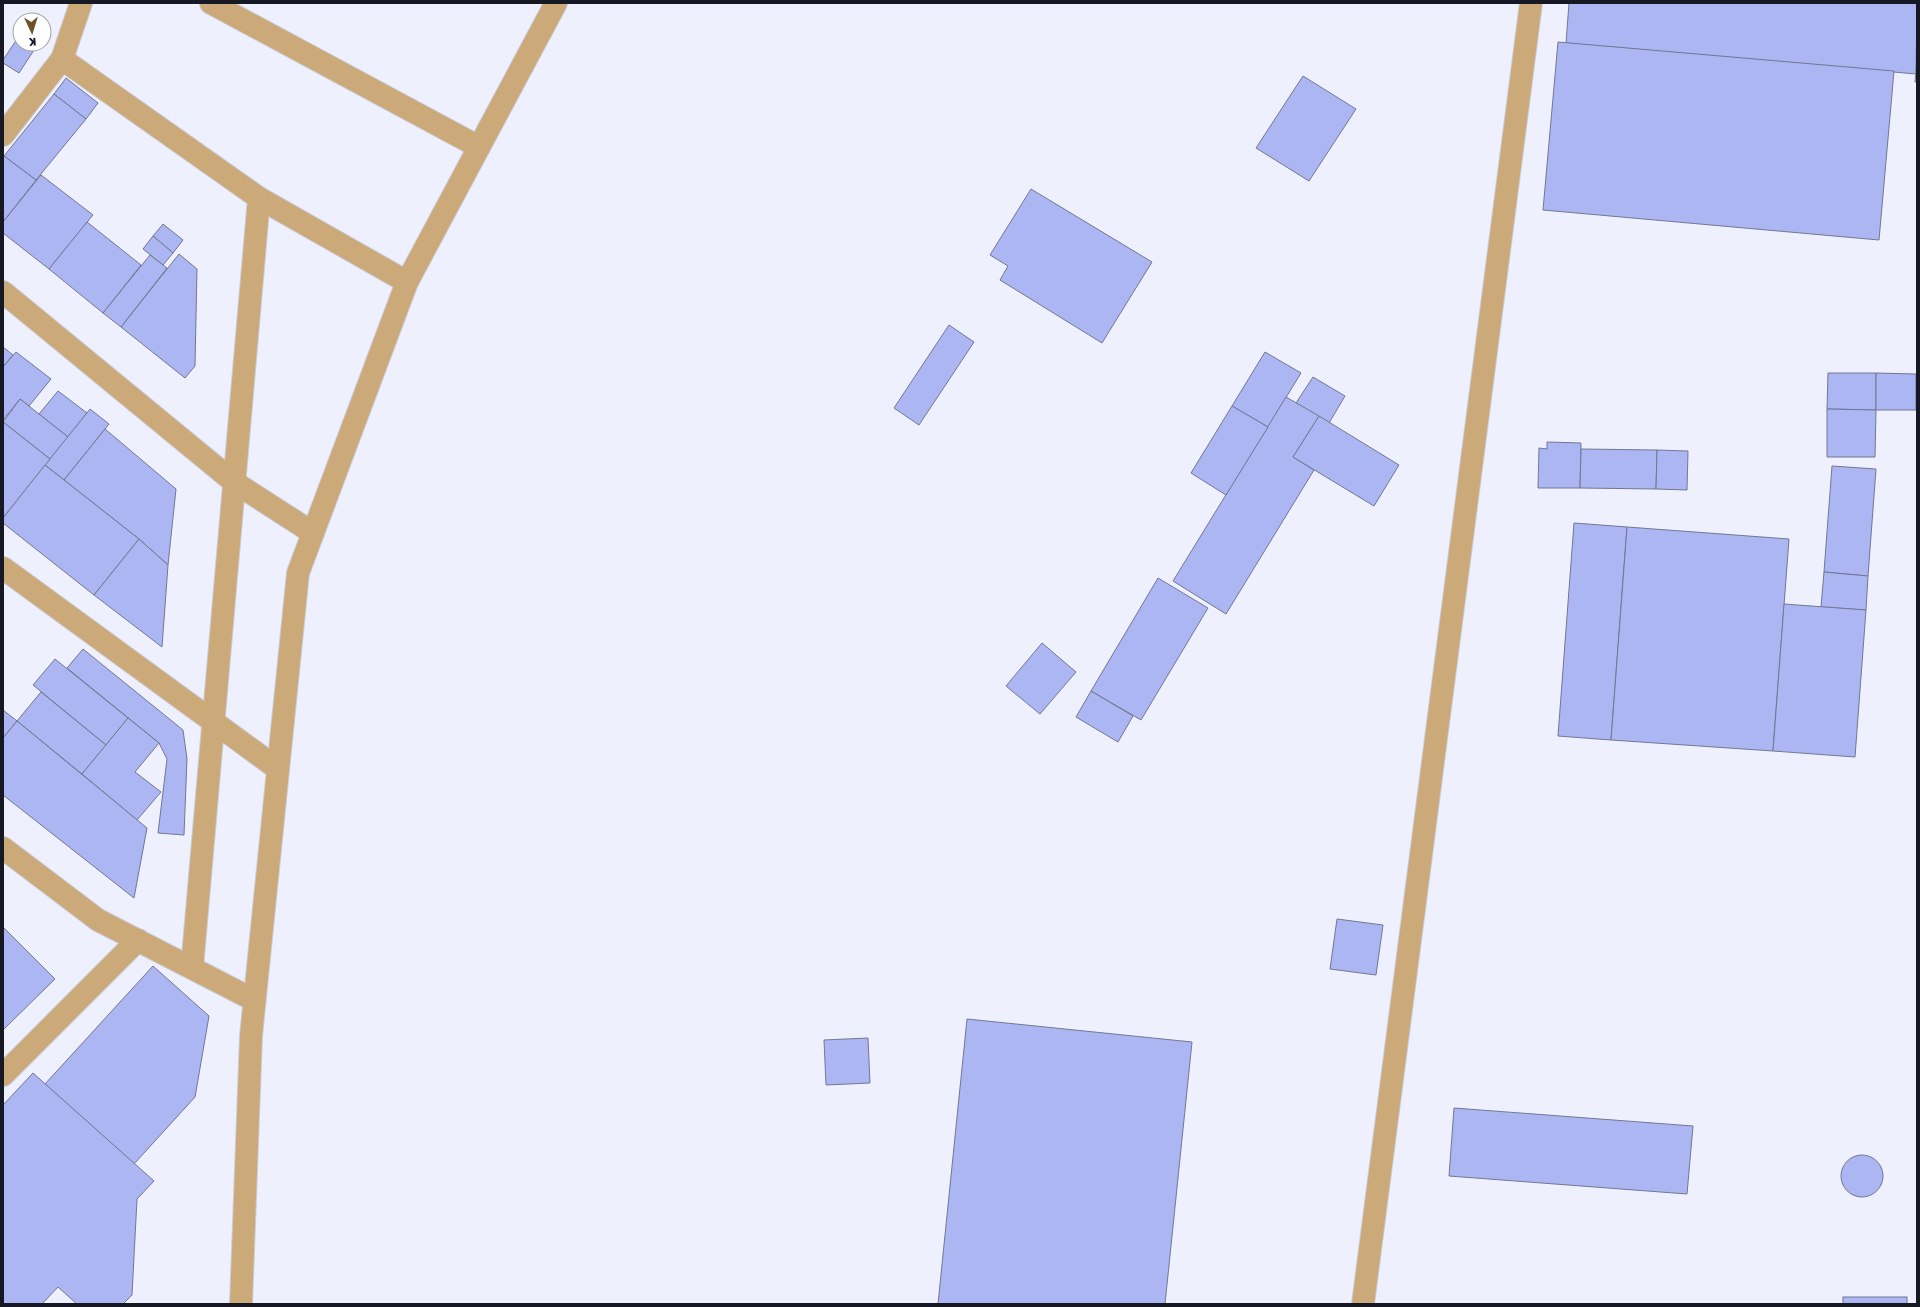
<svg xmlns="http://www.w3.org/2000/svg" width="1920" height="1307" font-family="Rubik,sans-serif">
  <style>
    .building { fill: #acb6f3; stroke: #727794 }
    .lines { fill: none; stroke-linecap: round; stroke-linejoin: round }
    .lane-casing { stroke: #cbcdda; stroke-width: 24 }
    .street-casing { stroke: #cbcdda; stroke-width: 24 }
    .lane { stroke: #cba978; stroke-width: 22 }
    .street { stroke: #cba978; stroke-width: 22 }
  </style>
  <rect width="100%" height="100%" fill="#eef0fd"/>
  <g class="building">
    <path d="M1569,3H1917L1916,74L1566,43Z"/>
    <path d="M19,36L20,44H31L36,47L19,73L3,63V60Z"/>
    <path d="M1558,42L1894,71L1879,240L1543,210Z"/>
    <path d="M1917,60V82H1915Z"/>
    <path d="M1303,76L1356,109L1309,181L1256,148Z"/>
    <path d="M66,78L98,103L86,119L54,94Z"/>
    <path d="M54,94L86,119L36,180L4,156Z"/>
    <path d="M4,156L36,180L3,222V157Z"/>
    <path d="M41,175L93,215L49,269L3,233V222Z"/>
    <path d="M1031,189L1152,262L1102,343L1000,280L1008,266L990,255Z"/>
    <path d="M87,222L141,265L103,313L49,269Z"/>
    <path d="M163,224L183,240L173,253L153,236Z"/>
    <path d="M153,236L173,253L163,265L143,249Z"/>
    <path d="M179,254L197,269L195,366L185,378L121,327Z"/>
    <path d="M150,255L167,268L121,327L103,313Z"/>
    <path d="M949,325L974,342L919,425L894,408Z"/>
    <path d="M3,347L13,355L3,367Z"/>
    <path d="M16,352L51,379L29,406L20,399L3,420V367Z"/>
    <path d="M1265,352L1301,373L1268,427L1232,406Z"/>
    <path d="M1828,373H1876V410L1827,409Z"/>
    <path d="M1876,373L1916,374V410H1876Z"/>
    <path d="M1313,377L1345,396L1329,423L1296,403Z"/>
    <path d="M58,391L87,413L68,437L39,414Z"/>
    <path d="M1286,397L1319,416L1293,457L1314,470L1226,614L1173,581Z"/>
    <path d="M20,399L68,437L50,459L3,422Z"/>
    <path d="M1232,406L1268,427L1226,495L1191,473Z"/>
    <path d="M90,409L109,424L64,480L45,465Z"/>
    <path d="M1827,409L1876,410L1875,457H1827Z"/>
    <path d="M1319,416L1399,465L1374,506L1293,457Z"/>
    <path d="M3,422L50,459L3,518Z"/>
    <path d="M105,429L176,489L168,565L139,539L64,480Z"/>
    <path d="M1547,442L1581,443L1580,488H1538L1539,448L1547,449Z"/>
    <path d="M1581,449L1657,450L1656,489L1580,488Z"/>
    <path d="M1657,450L1688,451L1687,490L1656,489Z"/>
    <path d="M45,465L139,539L94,595L3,523V518Z"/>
    <path d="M1832,466L1876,469L1868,576L1824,572Z"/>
    <path d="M1574,523L1627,527L1611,740L1558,736Z"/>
    <path d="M1627,527L1789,539L1773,751L1611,740Z"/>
    <path d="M139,539L168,565L162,647L94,595Z"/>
    <path d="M1824,572L1868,576L1866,610L1821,607Z"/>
    <path d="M1158,578L1208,608L1141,720L1091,691Z"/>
    <path d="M1784,604L1866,610L1855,757L1773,751Z"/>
    <path d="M1042,643L1076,672L1040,714L1006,686Z"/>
    <path d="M83,649L183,730L187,759L184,835L158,833L167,759L159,743L67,668Z"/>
    <path d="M55,659L128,718L106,745L33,685Z"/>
    <path d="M1091,691L1133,716L1118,742L1076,717Z"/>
    <path d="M41,692L106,745L82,774L17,721Z"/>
    <path d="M3,710L17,721L3,738Z"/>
    <path d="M128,718L159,743L135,772L161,792L137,820L82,774Z"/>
    <path d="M17,721L147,828L134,898L3,795V738Z"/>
    <path d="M1337,919L1383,925L1376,975L1330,969Z"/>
    <path d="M3,927L55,979L3,1030Z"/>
    <path d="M153,966L209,1016L195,1097L134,1164L45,1084Z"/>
    <path d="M967,1019L1192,1042L1165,1304H938Z"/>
    <path d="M868,1038L870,1083L826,1085L824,1040Z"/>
    <path d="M33,1073L154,1181L137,1199L132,1295L123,1304H77L58,1287L42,1304H3V1105Z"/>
    <path d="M1454,1108L1693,1126L1687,1194L1449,1176Z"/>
    <circle cx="1862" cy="1176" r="21"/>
    <rect x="1843" y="1297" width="64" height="7"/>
  </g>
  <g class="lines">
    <defs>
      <g id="lane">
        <path d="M81,3L62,59L259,198L192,968"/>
        <path d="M3,135L62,59"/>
        <path d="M259,198L407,282"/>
        <path d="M3,292L234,482L313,533"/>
        <path d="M3,568L278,769"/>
        <path d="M3,848L98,920L254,1000"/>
        <path d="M3,1075L138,940"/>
      </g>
      <g id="street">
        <path d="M211,3L479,147"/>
        <path d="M241,1304L251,1036L298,573L407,282L556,3"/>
        <path d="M1363,1304L1531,3"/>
      </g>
    </defs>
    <use href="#lane" class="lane-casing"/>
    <use href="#street" class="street-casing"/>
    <use href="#lane" class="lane"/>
    <use href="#street" class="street"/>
  </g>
  <rect width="1920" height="1307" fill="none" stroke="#161824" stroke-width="8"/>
  <g transform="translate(32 32) rotate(176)"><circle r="19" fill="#fefefe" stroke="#a1a2a7"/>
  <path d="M0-3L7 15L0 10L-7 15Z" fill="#6e5125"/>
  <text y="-6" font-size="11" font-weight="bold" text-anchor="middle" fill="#161824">K</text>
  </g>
</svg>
